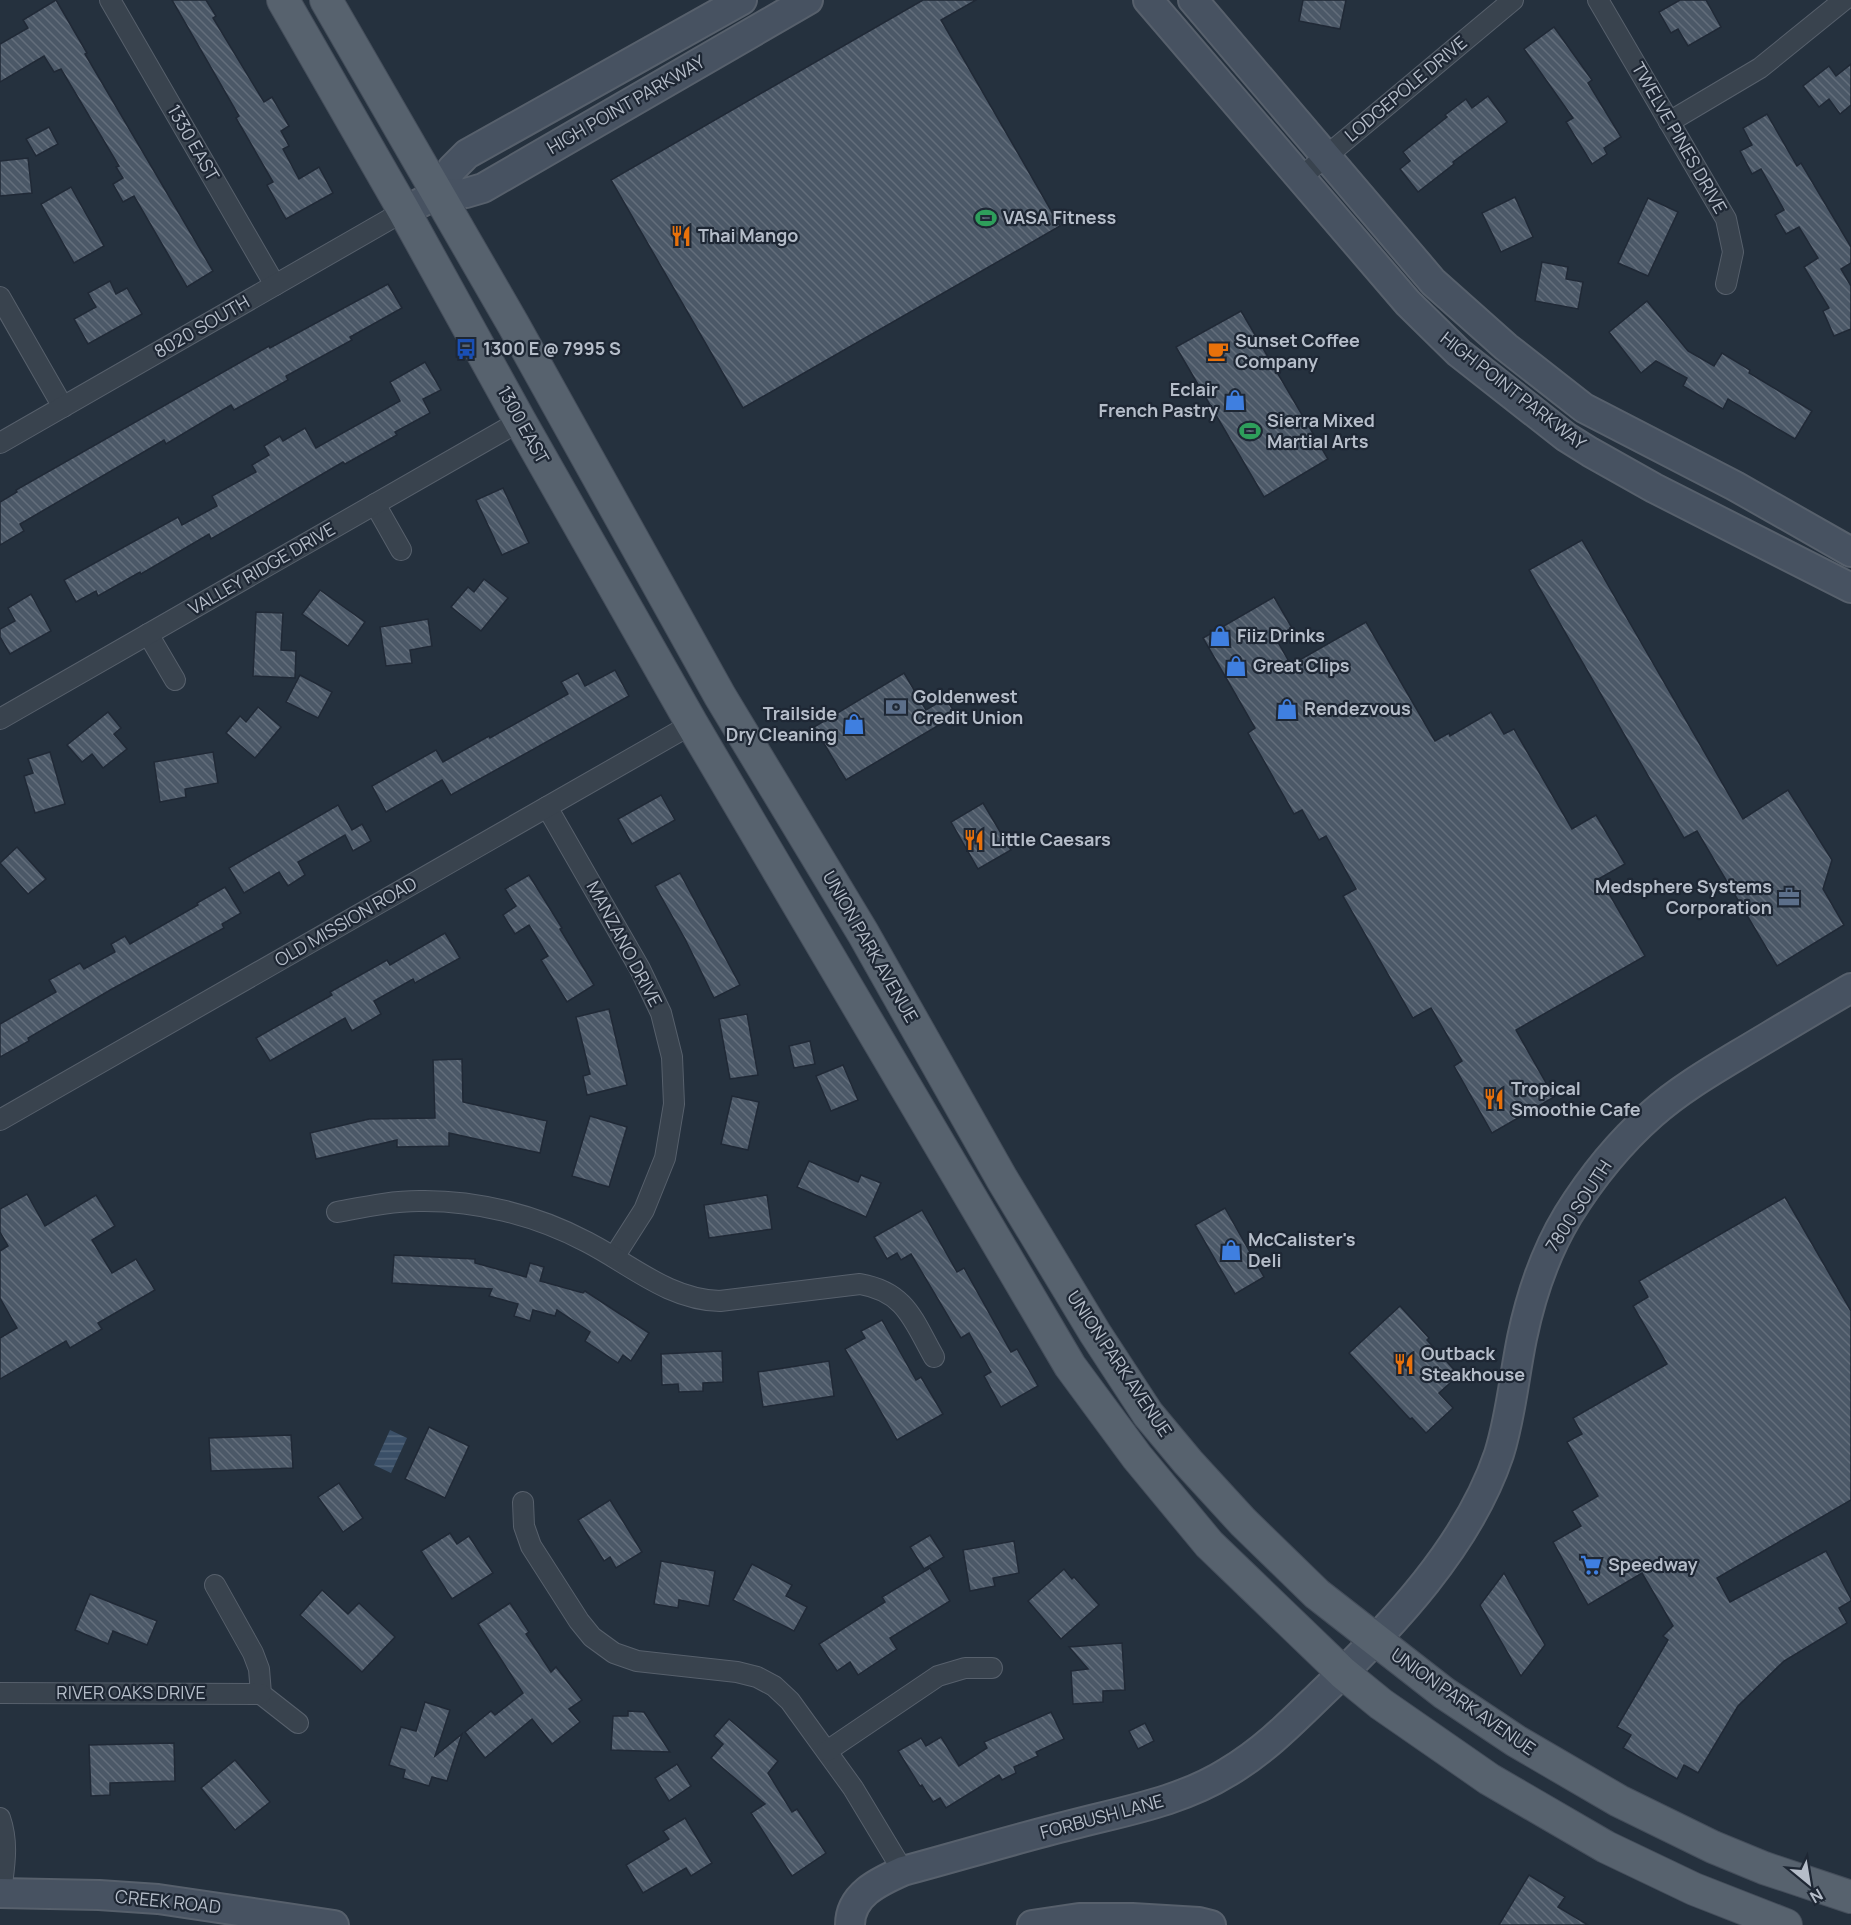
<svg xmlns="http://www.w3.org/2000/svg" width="1851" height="1925" font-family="Manrope,sans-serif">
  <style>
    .water { fill: url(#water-rules) }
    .building { fill: url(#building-back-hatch); stroke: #202936; stroke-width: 1.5 }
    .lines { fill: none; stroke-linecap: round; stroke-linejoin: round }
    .street-casing { stroke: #57606c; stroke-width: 22 }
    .secondary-casing { stroke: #57606c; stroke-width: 32 }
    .primary-casing { stroke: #454e5b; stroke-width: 34 }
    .street { stroke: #39434e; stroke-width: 20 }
    .secondary { stroke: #475261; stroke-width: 28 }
    .primary { stroke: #57626e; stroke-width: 32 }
    .labels { text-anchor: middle; stroke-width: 4.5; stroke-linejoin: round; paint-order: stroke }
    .street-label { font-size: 18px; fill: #b5bdc9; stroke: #1e2734 }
    .poi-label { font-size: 18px; font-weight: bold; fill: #b5bdc9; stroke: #1e2734; text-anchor: start }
  </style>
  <defs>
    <pattern id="water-rules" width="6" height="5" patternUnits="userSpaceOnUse" patternTransform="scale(1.5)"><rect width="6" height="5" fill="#3a4f67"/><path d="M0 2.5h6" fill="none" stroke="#54667b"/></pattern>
    <pattern id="building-back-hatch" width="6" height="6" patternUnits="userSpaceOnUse" patternTransform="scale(1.5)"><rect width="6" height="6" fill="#4b5867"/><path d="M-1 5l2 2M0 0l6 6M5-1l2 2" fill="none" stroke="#636e7b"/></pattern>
  </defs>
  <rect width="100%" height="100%" fill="#25313e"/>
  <path class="water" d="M390,1430L407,1438L391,1473L374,1465Z"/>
  <g class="building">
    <path d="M56,0L87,53L85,54L213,271L187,287L134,196L123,202L113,184L123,178L116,167L119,166L61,69L54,72L44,56L0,82V44L28,28L23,20Z"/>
    <path d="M172,0H206L216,16L213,18L264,102L272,97L289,126L281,131L289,146L283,149L299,179L319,167L333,193L286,219L267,185L273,182L236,118L239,116Z"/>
    <path d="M923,0H976L941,20L1060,226L743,408L611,180Z"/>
    <path d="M1303,0H1346L1340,29L1299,21Z"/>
    <path d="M1680,0H1706L1721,27L1688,46L1678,29L1671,33L1659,12Z"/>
    <path d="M1554,27L1592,80L1588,83L1621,137L1604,148L1607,154L1592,164L1566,122L1573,118L1524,49Z"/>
    <path d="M1851,64V105L1840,114L1829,99L1819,107L1803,86L1829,66L1836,76Z"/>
    <path d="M1488,96L1507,122L1453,162L1454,164L1418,192L1400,169L1410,161L1403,152L1447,117L1445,115L1466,99L1472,108Z"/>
    <path d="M1767,114L1797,166L1801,163L1851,247V263L1841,269L1851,286V329L1834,336L1823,311L1829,308L1804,267L1818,258L1799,227L1786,234L1775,215L1784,210L1761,169L1752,174L1740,151L1752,145L1743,128Z"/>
    <path d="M49,127L58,144L36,156L26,139Z"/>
    <path d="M28,158L32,193L0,196V161Z"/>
    <path d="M71,187L104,246L74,263L41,204Z"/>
    <path d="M1515,197L1533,237L1501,252L1482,213Z"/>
    <path d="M1648,198L1678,212L1648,276L1618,263Z"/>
    <path d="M1542,262L1568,267L1566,279L1583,282L1578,309L1535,301Z"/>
    <path d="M110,281L116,294L127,288L142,314L88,344L74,319L96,307L88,293Z"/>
    <path d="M388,284L402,308L350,337L352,340L286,376L288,380L234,410L231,405L166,444L164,440L20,524L24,531L0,545V502L17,492L16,490L269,346L270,348Z"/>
    <path d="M1647,301L1688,351L1714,366L1722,353L1750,370L1749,373L1812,411L1795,439L1728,399L1723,409L1683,386L1687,378L1656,361L1641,373L1609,332Z"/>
    <path d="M1241,311L1328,459L1264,497L1176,347Z"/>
    <path d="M425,362L441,390L423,399L430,413L395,432L397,435L345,464L343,462L211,539L209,534L141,574L140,572L98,596L96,591L76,602L64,580L178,517L182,525L217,506L212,496L256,472L252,465L269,455L264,446L280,436L283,441L305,428L316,448L400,401L390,382Z"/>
    <path d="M503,488L529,543L502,555L476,500Z"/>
    <path d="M1582,540L1743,819L1788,790L1832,860L1823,889L1844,925L1777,966L1697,831L1684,838L1529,570Z"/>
    <path d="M484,579L508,598L481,631L451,607L468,587L474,592Z"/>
    <path d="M320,590L365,622L348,646L302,614Z"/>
    <path d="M31,594L51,631L10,654L0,637V629L15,621L8,608Z"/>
    <path d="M1274,597L1292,628L1275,637L1291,665L1366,622L1435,741L1449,733L1450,736L1491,712L1504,734L1514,729L1572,829L1596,815L1625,864L1600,878L1645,956L1516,1030L1554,1097L1492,1133L1454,1066L1462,1061L1431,1008L1413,1018L1343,896L1356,889L1326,836L1319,840L1302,810L1294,814L1248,733L1255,728L1203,638Z"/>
    <path d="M256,612L283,613L281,650L296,651L295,678L253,676Z"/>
    <path d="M428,619L432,646L410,650L412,663L386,666L380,627Z"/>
    <path d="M615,670L629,696L451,795L442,780L386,812L372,786L436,750L443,762L489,736L490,738L568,694L561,682L578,673L585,686Z"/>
    <path d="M904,673L926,710L946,698L956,715L846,780L814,727Z"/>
    <path d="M300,675L332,692L318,718L286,702Z"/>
    <path d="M258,707L281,727L255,758L226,733L240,716L246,722Z"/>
    <path d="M108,712L121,728L114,734L127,749L103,768L92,754L82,762L67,745Z"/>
    <path d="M50,752L65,804L35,813L24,776L33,773L28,759Z"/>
    <path d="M213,752L218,783L185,789L186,797L160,802L154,762Z"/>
    <path d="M661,795L675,820L632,844L618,819Z"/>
    <path d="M983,803L1011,850L978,869L951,822Z"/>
    <path d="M338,805L352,830L362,824L371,841L353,851L345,835L298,862L305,875L288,886L279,872L244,893L229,868Z"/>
    <path d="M17,847L46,879L28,894L0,863Z"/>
    <path d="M680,873L740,985L714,998L685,939L655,886Z"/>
    <path d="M529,875L562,928L560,929L594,985L567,1002L541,960L548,956L529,925L515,934L503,915L516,906L505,889Z"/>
    <path d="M225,887L241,913L222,924L224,928L112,989L28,1038L29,1041L0,1057V1024L56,992L49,980L80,963L84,969L115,952L111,944L125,936L130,944L198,905L197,903Z"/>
    <path d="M445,933L460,958L415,983L413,979L374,1001L381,1014L352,1031L345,1018L270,1061L256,1038L332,995L330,992L387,960L390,965Z"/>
    <path d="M609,1009L627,1085L587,1095L583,1076L590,1074L576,1017Z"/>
    <path d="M747,1014L758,1075L730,1079L719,1019Z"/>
    <path d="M810,1041L815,1064L794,1068L789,1046Z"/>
    <path d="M462,1059L463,1102L547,1121L540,1153L449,1133V1146L397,1147V1140L316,1159L310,1133L369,1119L435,1118L433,1060Z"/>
    <path d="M843,1065L858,1100L831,1111L816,1076Z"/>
    <path d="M732,1096L759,1102L748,1150L721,1144Z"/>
    <path d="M590,1116L627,1127L609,1187L572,1176Z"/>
    <path d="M809,1161L858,1182L861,1175L881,1183L866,1217L797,1187Z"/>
    <path d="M27,1194L45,1226L96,1195L115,1226L92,1240L112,1273L136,1259L155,1290L98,1323L102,1329L70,1348L66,1341L0,1379V1338L17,1328L0,1298V1251L8,1246L0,1232V1209Z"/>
    <path d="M767,1195L772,1229L709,1238L704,1205Z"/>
    <path d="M1785,1197L1851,1311V1500L1717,1578L1730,1602L1826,1551L1851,1599V1601L1839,1608L1847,1623L1784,1661L1738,1706L1698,1773L1684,1765L1677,1779L1623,1748L1631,1735L1617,1727L1668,1640L1663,1636L1673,1626L1642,1573L1588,1605L1553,1542L1581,1526L1572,1511L1598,1496L1567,1442L1582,1434L1573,1418L1667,1364L1633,1306L1648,1297L1639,1281Z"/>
    <path d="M1225,1208L1264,1277L1235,1294L1195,1225Z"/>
    <path d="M922,1210L957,1272L964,1268L1011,1352L1017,1349L1038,1386L1001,1407L984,1376L991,1372L969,1333L961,1338L911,1254L901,1260L897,1253L887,1259L874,1237Z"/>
    <path d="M394,1255L475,1259V1263L526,1277L530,1263L544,1267L540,1281L583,1293L585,1291L649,1333L631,1361L623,1355L618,1363L585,1341L590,1332L557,1310L555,1316L533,1310L530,1321L514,1316L518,1304L489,1296L492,1289L392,1283Z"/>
    <path d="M1400,1306L1429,1338L1427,1340L1459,1375L1439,1393L1453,1408L1426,1433L1412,1418L1410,1419L1349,1353Z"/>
    <path d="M882,1320L916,1380L921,1377L943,1414L897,1440L845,1349L865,1338L861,1331Z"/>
    <path d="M722,1351L723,1382L703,1383V1391L679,1392L678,1384L662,1385L661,1354Z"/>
    <path d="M829,1361L834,1396L763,1407L758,1372Z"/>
    <path d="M429,1427L469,1446L445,1498L405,1479Z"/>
    <path d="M291,1435L293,1468L211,1471L209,1438Z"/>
    <path d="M339,1483L363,1518L343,1532L318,1497Z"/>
    <path d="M610,1500L642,1552L616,1568L610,1557L604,1561L578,1520Z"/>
    <path d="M450,1533L457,1544L469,1536L493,1573L452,1599L421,1551Z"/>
    <path d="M930,1535L944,1557L924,1569L910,1547Z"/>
    <path d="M1014,1541L1019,1573L993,1578L995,1586L970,1591L963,1550Z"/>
    <path d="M661,1561L715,1571L709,1606L679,1600L678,1608L654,1604Z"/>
    <path d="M752,1564L792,1585L786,1596L807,1607L794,1631L733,1600Z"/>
    <path d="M930,1568L950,1601L890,1638L897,1649L858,1675L850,1662L837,1671L819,1644L885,1602L882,1597Z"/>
    <path d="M1064,1569L1072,1579L1074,1577L1099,1605L1061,1639L1028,1601Z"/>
    <path d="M1504,1573L1545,1645L1521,1676L1480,1605Z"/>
    <path d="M322,1590L348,1614L359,1603L395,1637L362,1672L300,1615Z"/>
    <path d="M90,1594L157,1621L147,1645L113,1631L108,1644L75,1630Z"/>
    <path d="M510,1603L529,1632L526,1634L551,1672L556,1667L582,1700L569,1709L580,1722L552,1744L532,1719L485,1758L465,1732L491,1711L495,1715L523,1693L478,1624Z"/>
    <path d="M1122,1643L1125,1690L1103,1691V1702L1073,1704L1071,1671L1088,1669L1069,1647Z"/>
    <path d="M425,1702L450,1710L435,1756L462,1734L447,1781L432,1777L429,1786L403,1778L405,1770L389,1765L401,1727L416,1731Z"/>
    <path d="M628,1711L644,1712L670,1752L611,1750L613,1716H628Z"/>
    <path d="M1051,1712L1064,1739L1036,1752L1038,1756L1014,1767L1016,1773L1002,1780L999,1775L946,1808L940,1798L933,1802L922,1785L920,1786L898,1751L921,1738L926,1746L941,1737L959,1766L987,1748L984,1742Z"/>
    <path d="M729,1719L778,1761L768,1773L792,1812L797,1809L826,1853L792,1876L751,1813L765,1804L711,1758L723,1744L714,1736Z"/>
    <path d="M1145,1723L1154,1741L1138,1749L1129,1731Z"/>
    <path d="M174,1743L175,1781L110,1783V1795L91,1796L89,1745Z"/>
    <path d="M235,1760L270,1802L235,1830L201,1788Z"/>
    <path d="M677,1764L691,1786L669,1801L655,1778Z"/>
    <path d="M685,1818L712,1863L691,1876L686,1868L643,1893L626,1865L669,1839L663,1831Z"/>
    <path d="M1529,1875L1565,1897L1558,1907L1588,1925H1499Z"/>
  </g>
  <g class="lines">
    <defs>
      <g id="street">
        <path d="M110,0L275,285"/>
        <path d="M1598,0L1726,219L1733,252L1726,284"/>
        <path d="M1669,122L1760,68L1844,0"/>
        <path d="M1300,178L1513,0"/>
        <path d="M0,297L63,407"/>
        <path d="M0,443L404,211"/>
        <path d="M375,504L401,550"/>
        <path d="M148,634L175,680"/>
        <path d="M0,719L520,421"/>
        <path d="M547,807L640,969L661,1013L672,1057L674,1104L665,1158L644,1210L614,1257"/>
        <path d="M0,1120L692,724"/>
        <path d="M337,1212C364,1207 391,1201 419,1201C476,1200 536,1215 587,1242C630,1264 669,1300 720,1301L860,1284C906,1292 913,1320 934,1357"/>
        <path d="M523,1502L524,1526L531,1546L579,1621L592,1637L614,1653L637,1661L737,1672L757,1677L774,1686L790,1701L853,1788L903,1871"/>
        <path d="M215,1585L253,1653L259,1669L261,1694L298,1723"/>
        <path d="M0,1693L261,1694"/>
        <path d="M827,1751L938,1676L965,1668H992"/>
        <path d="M0,1818C9,1844 4,1867 1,1893"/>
      </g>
      <g id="secondary">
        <path d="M1148,0L1408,303L1459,353L1566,437L1590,452L1654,488L1851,588"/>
        <path d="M1193,0L1433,282L1506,347L1584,408L1735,486L1851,552"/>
        <path d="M438,194L452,169L467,154L742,0"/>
        <path d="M404,211L438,194L466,193L483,188L808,0"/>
        <path d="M0,1893L99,1895L158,1899L334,1925"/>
        <path d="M850,1925C850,1895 878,1882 903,1871C959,1856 1015,1839 1071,1825C1124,1811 1180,1802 1228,1772C1265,1750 1293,1721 1323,1692C1392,1626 1468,1546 1499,1454C1511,1416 1514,1377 1522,1338C1531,1295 1545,1253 1568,1215C1591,1178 1619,1143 1652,1114C1678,1091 1708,1073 1738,1055C1775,1033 1813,1010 1851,988"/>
        <path d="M1032,1925L1079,1918H1132L1199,1922L1211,1925"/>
      </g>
      <g id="primary">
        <path d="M283,0L404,211L520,421L692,724L1070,1366L1137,1457L1209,1544L1343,1673L1381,1704L1489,1779L1606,1847L1694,1889L1786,1925"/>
        <path d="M326,0L513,324L720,696L863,933L1002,1179L1095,1333L1148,1414L1188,1462L1243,1522L1317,1594L1444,1693L1516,1741L1619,1801L1713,1847L1764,1868L1851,1897"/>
      </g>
    </defs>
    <use href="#street" class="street-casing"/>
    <use href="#secondary" class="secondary-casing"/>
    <use href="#primary" class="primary-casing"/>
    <use href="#street" class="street"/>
    <use href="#secondary" class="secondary"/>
    <use href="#primary" class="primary"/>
  </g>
  <defs>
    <symbol id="stadium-bare" viewBox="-9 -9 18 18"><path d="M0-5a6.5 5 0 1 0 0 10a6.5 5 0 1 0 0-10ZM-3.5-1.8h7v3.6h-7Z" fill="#2e9e5b" stroke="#1e2734" stroke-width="2.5" paint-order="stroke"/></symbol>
    <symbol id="restaurant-bare" viewBox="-9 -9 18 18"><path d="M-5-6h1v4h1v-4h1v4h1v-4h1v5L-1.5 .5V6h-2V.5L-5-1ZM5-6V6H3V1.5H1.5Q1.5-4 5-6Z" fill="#e8710a" stroke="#1e2734" stroke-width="2.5" paint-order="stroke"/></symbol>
    <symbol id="bus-bare" viewBox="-9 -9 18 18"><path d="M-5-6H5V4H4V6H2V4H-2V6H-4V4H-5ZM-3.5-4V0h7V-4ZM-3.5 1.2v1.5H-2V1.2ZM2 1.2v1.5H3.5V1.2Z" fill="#1a4fb4" stroke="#1e2734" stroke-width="2.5" paint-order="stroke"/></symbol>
    <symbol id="cafe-bare" viewBox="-9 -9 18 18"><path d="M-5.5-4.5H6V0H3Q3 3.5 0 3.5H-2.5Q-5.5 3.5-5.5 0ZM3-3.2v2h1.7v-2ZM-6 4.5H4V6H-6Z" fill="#e8710a" stroke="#1e2734" stroke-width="2.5" paint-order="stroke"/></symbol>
    <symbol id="shop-bare" viewBox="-9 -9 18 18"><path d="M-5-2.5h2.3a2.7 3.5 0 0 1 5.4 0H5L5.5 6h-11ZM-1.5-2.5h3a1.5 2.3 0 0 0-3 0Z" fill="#3f7fe0" stroke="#1e2734" stroke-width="2.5" paint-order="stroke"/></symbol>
    <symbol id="bank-bare" viewBox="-9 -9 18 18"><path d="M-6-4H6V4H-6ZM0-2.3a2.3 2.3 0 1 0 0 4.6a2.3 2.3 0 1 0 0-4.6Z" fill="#5c6f8a" stroke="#1e2734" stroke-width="2.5" paint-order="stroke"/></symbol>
    <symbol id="office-bare" viewBox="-9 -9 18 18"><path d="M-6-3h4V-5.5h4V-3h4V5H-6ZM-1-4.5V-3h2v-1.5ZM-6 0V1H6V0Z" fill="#5c6f8a" stroke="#1e2734" stroke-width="2.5" paint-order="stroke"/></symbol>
    <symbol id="supermarket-bare" viewBox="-9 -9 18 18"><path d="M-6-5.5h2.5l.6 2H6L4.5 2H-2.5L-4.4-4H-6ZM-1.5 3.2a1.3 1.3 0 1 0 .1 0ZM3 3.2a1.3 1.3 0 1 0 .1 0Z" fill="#3f7fe0" stroke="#1e2734" stroke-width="2.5" paint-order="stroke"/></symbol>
  </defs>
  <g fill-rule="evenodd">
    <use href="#stadium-bare" x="971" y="203" width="30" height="30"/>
    <use href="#restaurant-bare" x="666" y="221" width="30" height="30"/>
    <use href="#bus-bare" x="451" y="334" width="30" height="30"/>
    <use href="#cafe-bare" x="1203" y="336" width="30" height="30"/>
    <use href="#shop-bare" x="1220" y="385" width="30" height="30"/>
    <use href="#stadium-bare" x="1235" y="416" width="30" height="30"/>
    <use href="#shop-bare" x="1205" y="621" width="30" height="30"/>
    <use href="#shop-bare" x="1221" y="651" width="30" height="30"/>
    <use href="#bank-bare" x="881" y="692" width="30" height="30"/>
    <use href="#shop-bare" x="1272" y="694" width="30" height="30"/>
    <use href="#shop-bare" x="839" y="709" width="30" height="30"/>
    <use href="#restaurant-bare" x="959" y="825" width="30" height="30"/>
    <use href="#office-bare" x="1774" y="882" width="30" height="30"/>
    <use href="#restaurant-bare" x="1479" y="1084" width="30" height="30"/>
    <use href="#shop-bare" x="1216" y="1235" width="30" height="30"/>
    <use href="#restaurant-bare" x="1389" y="1349" width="30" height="30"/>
    <use href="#supermarket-bare" x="1576" y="1550" width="30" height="30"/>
  </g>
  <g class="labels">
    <g class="street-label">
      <text transform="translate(1406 89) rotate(-40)" y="6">LODGEPOLE DRIVE</text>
      <text transform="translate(626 105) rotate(-30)" y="6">HIGH POINT PARKWAY</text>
      <text transform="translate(1679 138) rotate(60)" y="6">TWELVE PINES DRIVE</text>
      <text transform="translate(193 143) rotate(60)" y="6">1330 EAST</text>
      <text transform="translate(202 327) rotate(-30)" y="6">8020 SOUTH</text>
      <text transform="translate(1513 391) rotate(38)" y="6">HIGH POINT PARKWAY</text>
      <text transform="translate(523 425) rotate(61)" y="6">1300 EAST</text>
      <text transform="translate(262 569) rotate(-30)" y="6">VALLEY RIDGE DRIVE</text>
      <text transform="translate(346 922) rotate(-30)" y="6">OLD MISSION ROAD</text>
      <text transform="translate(624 944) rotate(62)" y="6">MANZANO DRIVE</text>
      <text transform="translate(870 947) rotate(60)" y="6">UNION PARK AVENUE</text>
      <text transform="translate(1579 1206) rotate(-57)" y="6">7800 SOUTH</text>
      <text transform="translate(1119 1364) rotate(56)" y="6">UNION PARK AVENUE</text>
      <text x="131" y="1699">RIVER OAKS DRIVE</text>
      <text transform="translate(1463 1702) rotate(35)" y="6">UNION PARK AVENUE</text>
      <text transform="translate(1102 1817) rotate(-15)" y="6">FORBUSH LANE</text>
      <text transform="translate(168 1902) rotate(6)" y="6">CREEK ROAD</text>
    </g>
    <g class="poi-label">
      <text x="1003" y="224">VASA Fitness</text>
      <text x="698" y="242">Thai Mango</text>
      <text x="1235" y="347">Sunset Coffee<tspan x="1235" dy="21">Company</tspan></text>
      <text x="483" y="355">1300 E @ 7995 S</text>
      <text x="1218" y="396" text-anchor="end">Eclair<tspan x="1218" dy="21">French Pastry</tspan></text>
      <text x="1267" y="427">Sierra Mixed<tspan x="1267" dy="21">Martial Arts</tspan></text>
      <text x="1237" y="642">Fiiz Drinks</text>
      <text x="1253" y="672">Great Clips</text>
      <text x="913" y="703">Goldenwest<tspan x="913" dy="21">Credit Union</tspan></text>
      <text x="1304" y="715">Rendezvous</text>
      <text x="837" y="720" text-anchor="end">Trailside<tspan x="837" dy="21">Dry Cleaning</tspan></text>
      <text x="991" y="846">Little Caesars</text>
      <text x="1772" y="893" text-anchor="end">Medsphere Systems<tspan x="1772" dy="21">Corporation</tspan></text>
      <text x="1511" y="1095">Tropical<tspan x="1511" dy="21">Smoothie Cafe</tspan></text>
      <text x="1248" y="1246">McCalister's<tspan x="1248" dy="21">Deli</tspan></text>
      <text x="1421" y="1360">Outback<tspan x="1421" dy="21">Steakhouse</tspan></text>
      <text x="1608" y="1571">Speedway</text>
    </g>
  </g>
  <g transform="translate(1809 1883) rotate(150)" stroke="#1e2734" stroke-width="4.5" paint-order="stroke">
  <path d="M0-4.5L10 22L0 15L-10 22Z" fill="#b5bdc9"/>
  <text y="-9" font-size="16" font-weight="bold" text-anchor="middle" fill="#b5bdc9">N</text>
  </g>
</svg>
